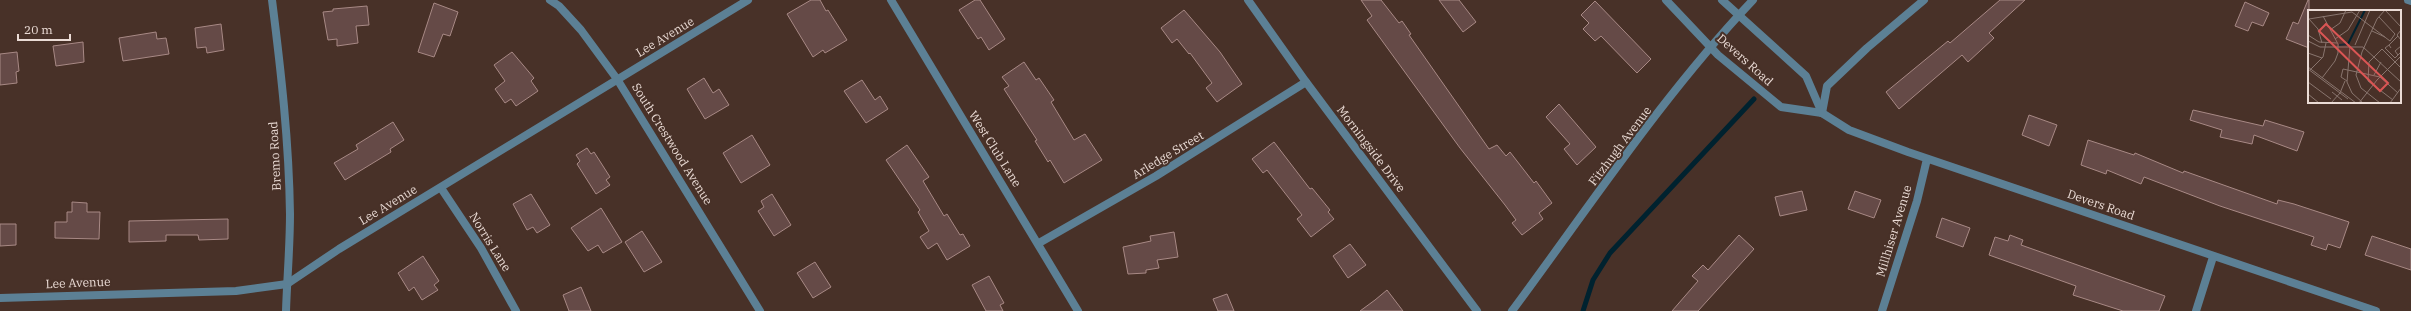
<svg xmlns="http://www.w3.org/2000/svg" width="2411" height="311" font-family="'IBM Plex Serif',serif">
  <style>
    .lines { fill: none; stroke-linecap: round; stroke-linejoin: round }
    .stream { stroke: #00222f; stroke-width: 5 }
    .building { fill: #654a47; stroke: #a88985 }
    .minor { stroke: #5c8095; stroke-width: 8 }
    .tertiary { stroke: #5c8095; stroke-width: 8 }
    .labels { text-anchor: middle; stroke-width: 4; stroke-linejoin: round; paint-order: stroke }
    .street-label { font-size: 12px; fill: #ebdcd6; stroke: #483128 }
    .inset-river { fill: none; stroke: #00222f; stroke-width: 2 }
    .inset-road { fill: none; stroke: #89756e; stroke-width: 1 }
    .view { fill: #db5554; fill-opacity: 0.15; stroke: #db5554; stroke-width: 2 }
    .inset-edge { fill: none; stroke: #ebdcd6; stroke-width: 2 }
  </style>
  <rect width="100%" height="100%" fill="#483128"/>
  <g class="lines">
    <path class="stream" d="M1583,311L1593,280L1610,253L1754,99"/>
  </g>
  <g class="building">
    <path d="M811,0H820L826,11L828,10L847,40L825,53L823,50L813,57L787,14Z"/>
    <path d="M975,0H980L1005,39L989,50L981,37L978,39L959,10Z"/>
    <path d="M1361,0H1381L1399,23L1402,21L1411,34L1409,35L1489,149L1497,145L1506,156L1510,152L1534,183L1536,181L1552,203L1539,213L1543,219L1522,235L1512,223L1516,220L1505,205L1460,148L1367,20L1372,16Z"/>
    <path d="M1439,0H1459L1476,22L1463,32Z"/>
    <path d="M2000,0H2025L1989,33L1994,38L1968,62L1962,55L1899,109L1886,92L1948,41L1950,43Z"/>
    <path d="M2308,0H2309V48L2286,39L2293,22L2298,24Z"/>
    <path d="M1595,1L1651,59L1637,73L1601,36L1595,41L1583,29L1589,23L1581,15Z"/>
    <path d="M2245,2L2269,13L2263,26L2252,22L2248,31L2235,26Z"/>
    <path d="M434,3L458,12L450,36L443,34L434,57L418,52Z"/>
    <path d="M367,6L369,25L356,26L358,43L337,46V39L328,40L323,12L333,11V9Z"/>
    <path d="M1184,10L1220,52L1242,84L1217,102L1206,88L1212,83L1190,53L1189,54L1177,39L1172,43L1161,28Z"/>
    <path d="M221,24L224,50L207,53L206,47L197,48L195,28Z"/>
    <path d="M156,32L157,39L166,38L169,54L123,61L119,38Z"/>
    <path d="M83,42L84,62L56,66L53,46Z"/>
    <path d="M17,52L19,71L16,72L17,83L0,85V54Z"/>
    <path d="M512,52L534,78L531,81L538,91L516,106L511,99L505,103L495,89L505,81L494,65Z"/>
    <path d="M1024,62L1036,80L1039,78L1054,100L1051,102L1074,140L1085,134L1102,160L1064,183L1050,160L1048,162L1035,141L1037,140L1004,89L1009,86L1002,77Z"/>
    <path d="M704,78L713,93L719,89L729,105L705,119L687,89Z"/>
    <path d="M862,80L875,100L880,96L888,109L866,123L844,91Z"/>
    <path d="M1559,104L1596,147L1577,165L1564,149L1570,144L1546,117Z"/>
    <path d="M2193,110L2263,126L2265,120L2304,132L2297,151L2254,135L2252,144L2220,137L2222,130L2190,120Z"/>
    <path d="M2029,115L2057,125L2049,146L2022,135Z"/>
    <path d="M393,122L404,140L390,149L391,152L345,180L334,163L358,149L356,145Z"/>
    <path d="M752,135L770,165L741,183L723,153Z"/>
    <path d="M2088,140L2134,155L2135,153L2183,173L2184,171L2277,204L2278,200L2294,204L2349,222L2340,248L2328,244L2326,250L2311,245L2314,237L2220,206L2144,177L2141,184L2107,170L2106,174L2081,165Z"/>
    <path d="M1274,142L1310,189L1312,188L1330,210L1328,212L1334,219L1311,237L1297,219L1302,215L1267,170L1263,173L1252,159Z"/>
    <path d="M907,145L929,177L923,181L944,216L947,214L960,235L963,234L970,246L947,260L937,243L928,249L920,237L929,231L918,212L920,210L886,160Z"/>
    <path d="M587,148L591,154L594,152L610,177L606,180L610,185L596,194L577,164L580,161L576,155Z"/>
    <path d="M1802,191L1807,210L1780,216L1775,197Z"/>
    <path d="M1855,191L1881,200L1874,218L1848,209Z"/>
    <path d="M531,194L550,225L537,233L533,227L527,230L513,204Z"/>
    <path d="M772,194L791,225L774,236L758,211L764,207L761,201Z"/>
    <path d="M72,202L87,203V212H100L99,239L55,238V222H67V212H72Z"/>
    <path d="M601,208L622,242L603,253L598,245L588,251L571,228Z"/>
    <path d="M1942,218L1970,228L1963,247L1936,237Z"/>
    <path d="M228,219V239L199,240L198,235H166V241L129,242V221Z"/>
    <path d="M0,224H16V245L0,246Z"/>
    <path d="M642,231L662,262L644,272L625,242Z"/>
    <path d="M1174,232L1178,257L1157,260L1159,268L1146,270V273L1128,274L1123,247L1151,241L1150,236Z"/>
    <path d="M1739,235L1754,249L1698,311H1672L1698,281L1692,276L1703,265L1708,270Z"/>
    <path d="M2010,235L2023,240L2021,245L2165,296L2159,311H2123L2073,295L2076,286L1989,255L1995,237L2008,241Z"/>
    <path d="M2372,236L2411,249V270L2365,255Z"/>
    <path d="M1350,244L1366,265L1348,278L1333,256Z"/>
    <path d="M423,256L439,281L434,285L438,290L422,300L414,287L409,291L398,273Z"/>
    <path d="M815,262L831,287L813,298L797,273Z"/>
    <path d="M989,276L1004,303L1000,305L1003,311H986L972,285Z"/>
    <path d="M581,287L591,311H569L563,295Z"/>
    <path d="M1387,290L1403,311H1360L1375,300Z"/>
    <path d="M1227,294L1234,311H1218L1213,299Z"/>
  </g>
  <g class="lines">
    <g class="minor">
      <path d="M550,0L559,6L581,30L617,79L760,311"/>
      <path d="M891,0L1078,311"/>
      <path d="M1248,0L1306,82L1477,311"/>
      <path d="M1666,0L1718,55L1781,107L1822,113L1849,130L1908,152L2376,311"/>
      <path d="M1722,0L1806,76L1822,113"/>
      <path d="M2408,0L2411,1"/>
      <path d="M1822,113L1827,86L1867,48L1924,0"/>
      <path d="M441,188L481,248L516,311"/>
      <path d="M1039,243L1156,176L1306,82"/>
      <path d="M0,298L236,291L287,284L339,249L748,0"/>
      <path d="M1512,311C1590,206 1663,95 1753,0"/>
      <path d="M1882,311L1917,201L1927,159"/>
      <path d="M2196,311L2213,257"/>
    </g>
    <path class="tertiary" d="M272,0C281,71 289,142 290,214C290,247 287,279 286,311"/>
  </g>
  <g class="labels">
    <g class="street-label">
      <text transform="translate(665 37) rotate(-31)" y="4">Lee Avenue</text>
      <text transform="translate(1745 60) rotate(42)" y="4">Devers Road</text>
      <text transform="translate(672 144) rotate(58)" y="4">South Crestwood Avenue</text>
      <text transform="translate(1620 146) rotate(-53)" y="4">Fitzhugh Avenue</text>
      <text transform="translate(995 149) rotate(58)" y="4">West Club Lane</text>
      <text transform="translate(1371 149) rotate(53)" y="4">Morningside Drive</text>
      <text transform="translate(1168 155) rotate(-31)" y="4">Arledge Street</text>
      <text transform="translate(275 156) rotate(-93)" y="4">Bremo Road</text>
      <text transform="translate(388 205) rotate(-31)" y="4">Lee Avenue</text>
      <text transform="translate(2101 205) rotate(19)" y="4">Devers Road</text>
      <text transform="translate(1894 231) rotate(-73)" y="4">Millhiser Avenue</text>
      <text transform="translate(490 242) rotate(58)" y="4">Norris Lane</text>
      <text transform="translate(78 283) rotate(-2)" y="4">Lee Avenue</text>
    </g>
  </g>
  <g transform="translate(2308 10)">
    <rect width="93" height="93" fill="#483128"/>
    <path class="inset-river" d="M31,35L40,34L57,0"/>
    <path class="inset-road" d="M77,0L93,17M1,9L44,2L82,31L87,24L71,7M1,9L10,19L14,33M22,20L32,13L38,0M93,20L89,25L93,30M64,21L77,27M0,25L11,32L29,33M27,29L40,20L52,0M0,31L12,37H55L93,72M47,35L62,0M81,35L77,38L87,48L90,45M42,36L39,72L44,83L55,93M93,36L87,41L90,45L93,42M83,38L81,35L90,26M0,43L14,48M0,57L48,93M0,59L40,89M2,60L15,47L18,33M66,65L73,52M14,68L27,51L30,43V34L15,6M39,71L33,67L35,59L72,67L90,83M0,72L23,89M24,82L34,90M0,84L11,93M85,90L60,71L61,52L74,39L93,58M23,93L32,83L37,71M51,93L69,70L93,46M72,93L53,78L48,65L54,42L69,9L77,0M82,93L93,78"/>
    <path class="view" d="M18,14L80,73L72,81L11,21Z"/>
    <rect width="93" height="93" class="inset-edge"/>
  </g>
  <path d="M18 34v6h52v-6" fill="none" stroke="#ebdcd6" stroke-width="2"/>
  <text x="24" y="34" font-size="12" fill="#ebdcd6" stroke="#483128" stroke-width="3" paint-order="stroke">20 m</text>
</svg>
